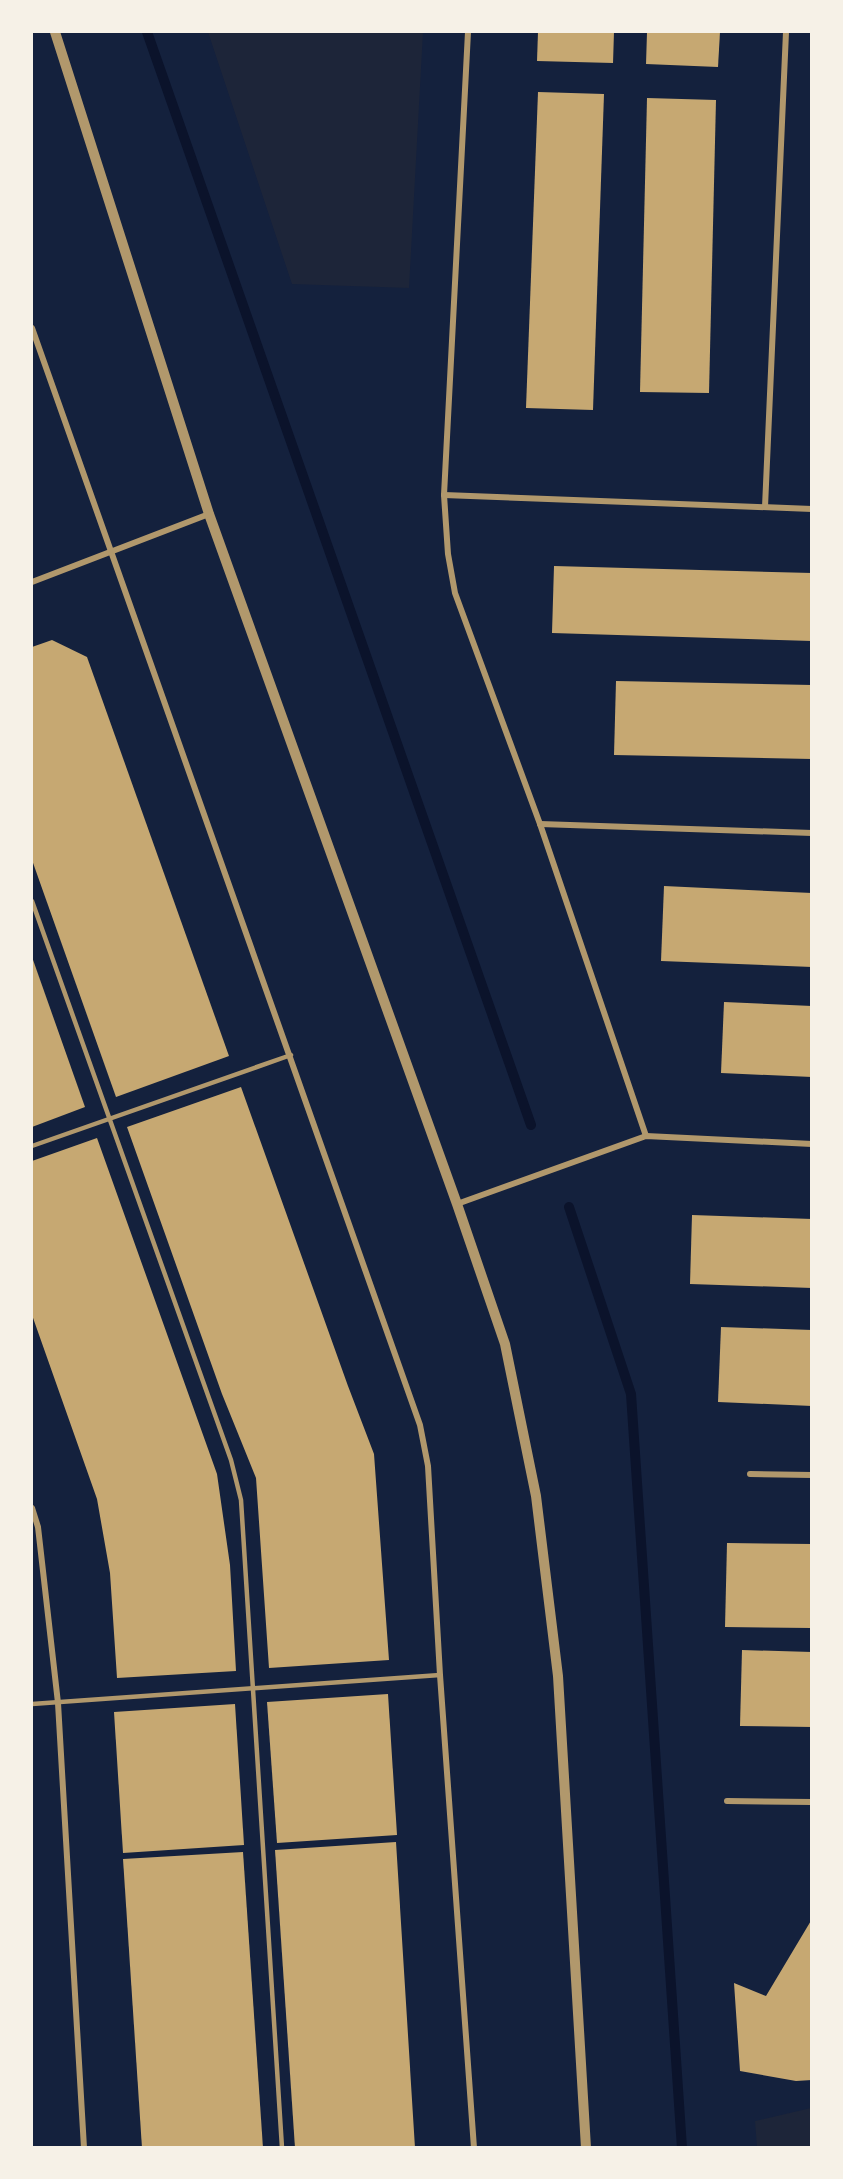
<svg xmlns="http://www.w3.org/2000/svg" width="843" height="2179" font-family="'Nunito Sans',sans-serif">
  <style>
    .green { fill: #1d2539 }
    .lines { fill: none; stroke-linecap: round; stroke-linejoin: round }
    .stream { stroke: #0b132b; stroke-width: 10 }
    .building { fill: #c6a872 }
    .service { stroke: #b1986c; stroke-width: 4.5 }
    .minor { stroke: #b1986c; stroke-width: 6 }
    .tertiary { stroke: #b1986c; stroke-width: 10 }
  </style>
  <rect width="100%" height="100%" fill="#14213d"/>
  <g class="green">
    <path d="M208,32H423L409,288L292,284Z"/>
    <path d="M811,2108V2147H757L755,2121Z"/>
  </g>
  <g class="lines">
    <g class="stream">
      <path d="M147,32L531,1125"/>
      <path d="M569,1207L631,1394L682,2148"/>
    </g>
  </g>
  <g class="building">
    <path d="M538,32H614L613,63L537,61Z"/>
    <path d="M647,32H720L718,67L646,64Z"/>
    <path d="M538,92L604,94L593,410L526,408Z"/>
    <path d="M647,98L716,100L709,393L640,392Z"/>
    <path d="M554,566L812,573V641L552,633Z"/>
    <path d="M52,640L87,657L229,1056L116,1097L32,860V647Z"/>
    <path d="M616,681L812,685V759L614,755Z"/>
    <path d="M664,886L812,893V967L661,961Z"/>
    <path d="M32,957L85,1107L32,1127Z"/>
    <path d="M724,1002L812,1006V1077L721,1073Z"/>
    <path d="M241,1087L348,1386L374,1454L389,1660L269,1668L256,1478L222,1394L127,1127Z"/>
    <path d="M97,1138L217,1474L230,1565L236,1671L117,1678L110,1573L97,1499L32,1315V1161Z"/>
    <path d="M692,1215L812,1219V1288L690,1284Z"/>
    <path d="M721,1327L812,1330V1406L718,1402Z"/>
    <path d="M727,1543L812,1544V1628L725,1627Z"/>
    <path d="M742,1650L812,1652V1727L740,1726Z"/>
    <path d="M388,1694L397,1835L277,1843L267,1702Z"/>
    <path d="M235,1704L244,1845L123,1853L114,1712Z"/>
    <path d="M396,1842L415,2148H295L275,1850Z"/>
    <path d="M243,1852L263,2148H142L123,1859Z"/>
    <path d="M812,1919V2080L796,2081L740,2071L734,1983L766,1996Z"/>
  </g>
  <g class="lines">
    <g class="service">
      <path d="M32,901L231,1460L241,1500L282,2148"/>
      <path d="M32,1146L291,1055"/>
      <path d="M32,1704L440,1675"/>
    </g>
    <g class="minor">
      <path d="M468,32L444,495L448,554L455,593L540,824L646,1136"/>
      <path d="M32,328C159,694 292,1058 420,1425L428,1466L440,1675L474,2148"/>
      <path d="M444,495L812,509"/>
      <path d="M765,507L786,32"/>
      <path d="M32,582L209,514"/>
      <path d="M540,824L812,833"/>
      <path d="M457,1204L646,1136L812,1144"/>
      <path d="M750,1474L812,1475"/>
      <path d="M32,1508L38,1527L58,1703L84,2148"/>
      <path d="M727,1801L812,1802"/>
    </g>
    <path class="tertiary" d="M55,32L209,514L457,1204L505,1344L536,1496L558,1676L586,2148"/>
  </g>
  <rect width="843" height="2179" fill="none" stroke="#f6f1e7" stroke-width="66"/>
</svg>
